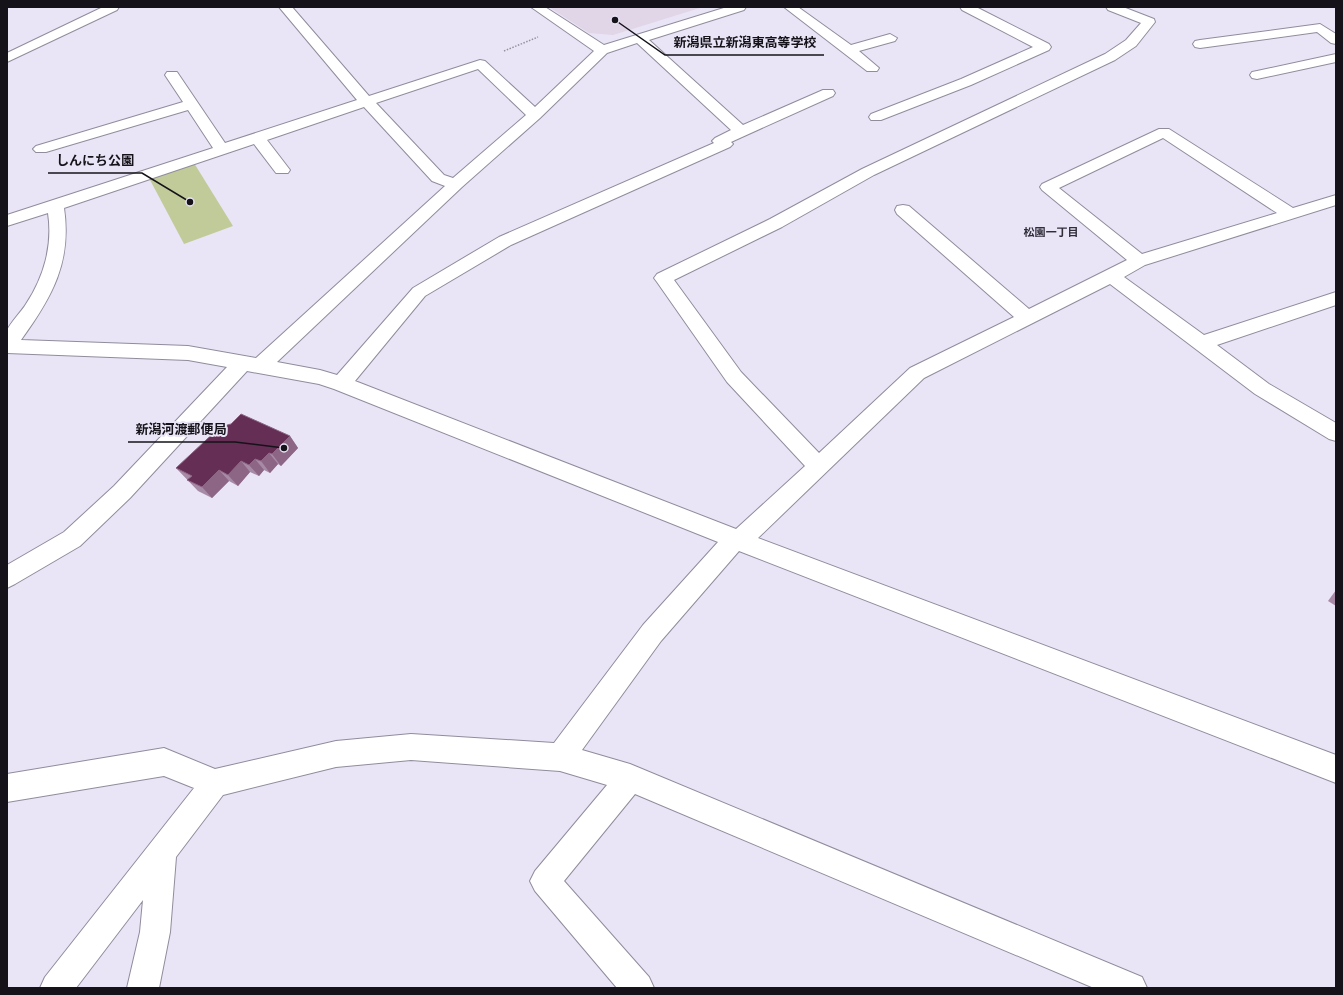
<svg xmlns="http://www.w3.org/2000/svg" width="1343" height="995" font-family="Bitter,'Noto Sans JP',serif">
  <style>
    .education { fill: #e1d5e8 }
    .green { fill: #c1cb9a }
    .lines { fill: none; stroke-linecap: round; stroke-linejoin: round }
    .minor-casing { stroke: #908c9c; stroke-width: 2 }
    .path { stroke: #94919d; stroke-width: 1.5; stroke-dasharray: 1.5 1.5; stroke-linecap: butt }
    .minor { fill: #fff; fill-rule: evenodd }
    .wall { fill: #a78aa6 }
    .shaded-wall { fill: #8d6585 }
    .building { fill: #652e55; stroke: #8d6585 }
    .labels { text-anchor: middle; stroke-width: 4; stroke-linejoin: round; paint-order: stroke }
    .far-neighbourhood-label { font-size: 11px; font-weight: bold; fill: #302d39; stroke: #e9e5f6 }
    .leader { fill: none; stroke: #151319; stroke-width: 1.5 }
    .callout-dot { fill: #151319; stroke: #e9e5f6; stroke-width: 1.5 }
    .callout-label { font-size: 13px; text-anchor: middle; font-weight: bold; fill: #151319; stroke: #e9e5f6; stroke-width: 4; stroke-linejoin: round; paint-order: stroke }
  </style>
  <rect width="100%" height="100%" fill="#e9e5f6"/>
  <path class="education" d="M549,7H703L613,35L589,33Z"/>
  <path class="green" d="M194,163L233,226L184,244L149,178Z"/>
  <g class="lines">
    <defs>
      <g id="minor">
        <path d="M103,7H119L117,10L7,62V53Z"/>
        <path d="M279,7H292L369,96L480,60L485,61L535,107L594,51L531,7H545L604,45L727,7H746L744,10L649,40L743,125L823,90H833L835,93L833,96L731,142L733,144L730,147L511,245L425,296L355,381L736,529L805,466L727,382L657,282L654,278L657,274L770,219L862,169L1105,54L1126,40L1141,23L1108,10L1106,7H1123L1154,19L1155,22L1136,46L1115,60L874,175L782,227L674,280L741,372L819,453L910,368L1014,317L897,214L895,210L897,206L903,205L909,206L1029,309L1127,260L1042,190L1040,187L1042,184L1159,129H1169L1293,208L1336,195V205L1145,265L1124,277L1204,335L1336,292V305L1217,345L1269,384L1336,423V441L1329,439L1255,394L1110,284L924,378L758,538L1336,755V783L739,551L661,641L582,750L630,764L1142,977L1147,988H1094L635,794L564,881L649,977L654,988H617L535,891L530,881L535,871L607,785L560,771L411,760L336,767L223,795L176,857L170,932L159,988H127L140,932L143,900L76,988H40L45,977L194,788L164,776L7,802V774L164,748L215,769L336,741L411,734L554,743L643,625L718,542L334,389L319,384L247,371L130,498L80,546L15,584L7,588V565L64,532L114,486L227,367L188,360L7,353C7,347 5,337 7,331C9,324 22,311 26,304C44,277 53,245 48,213L7,226V215L213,148L188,110L46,152H36L33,149L36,146L183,102L165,75L167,72H177L225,143L357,100ZM637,43L731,130L715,138L712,141L714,143L499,237L413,288L337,375L320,370L277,362L462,187L540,118L607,53ZM478,69L526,115L453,178L444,175L376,103ZM364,107L432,181L445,186L256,358L188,346L21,340C52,297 72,262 64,208L254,144L276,173H288L290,170L267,140ZM1163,138L1277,213L1142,254L1059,188Z"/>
        <path d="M784,7H798L851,45L890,34L897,38L895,41L859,51L879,68L877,71H867Z"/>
        <path d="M960,7H976L1049,44L1051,47L1049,50L971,85L881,120H871L869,117L871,114L961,79L1033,47L962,10Z"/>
        <path d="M1320,24L1336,34V44L1331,43L1317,32L1200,48L1195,47L1193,44L1195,41L1200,40Z"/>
        <path d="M1336,54V62L1257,79L1252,78L1250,75L1252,72L1257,71Z"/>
      </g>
    </defs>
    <use href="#minor" class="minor-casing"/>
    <path class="path" d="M504,51L538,37"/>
    <use href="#minor" class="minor"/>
  </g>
  <g class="wall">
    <path d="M290,436L298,448L281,466L278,464L270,473L264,470L259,476L250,472L238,486L229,481L212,498L198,491L176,468Z"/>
    <path d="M1336,590V606L1328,601Z"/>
  </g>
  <g class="shaded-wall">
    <path d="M290,436L298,448L281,466L272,454Z"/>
    <path d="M269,453L278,464L270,473L261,461Z"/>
    <path d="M255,459L264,470L259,476L249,465Z"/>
    <path d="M241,461L250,472L238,486L228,475Z"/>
    <path d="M219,470L229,481L212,498L202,487Z"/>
  </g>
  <path class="building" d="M241,414L290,436L272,454L269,453L261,461L255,459L249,465L241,461L228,475L219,470L202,487L187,480L192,476L176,468L220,427L231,424Z"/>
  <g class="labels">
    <g class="far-neighbourhood-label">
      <text x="1051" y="236">松園一丁目</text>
    </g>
  </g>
  <path class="leader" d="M615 20L665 55H824M190 202L142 173H48M284 448L235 442H128"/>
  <g class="callout-dot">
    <circle cx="615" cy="20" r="4"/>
    <circle cx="190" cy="202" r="4"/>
    <circle cx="284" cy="448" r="4"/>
  </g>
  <g class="callout-label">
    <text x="745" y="47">新潟県立新潟東高等学校</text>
    <text x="95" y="165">しんにち公園</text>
    <text x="181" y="434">新潟河渡郵便局</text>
  </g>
  <rect width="1343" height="995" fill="none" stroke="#151319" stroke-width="16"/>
</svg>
